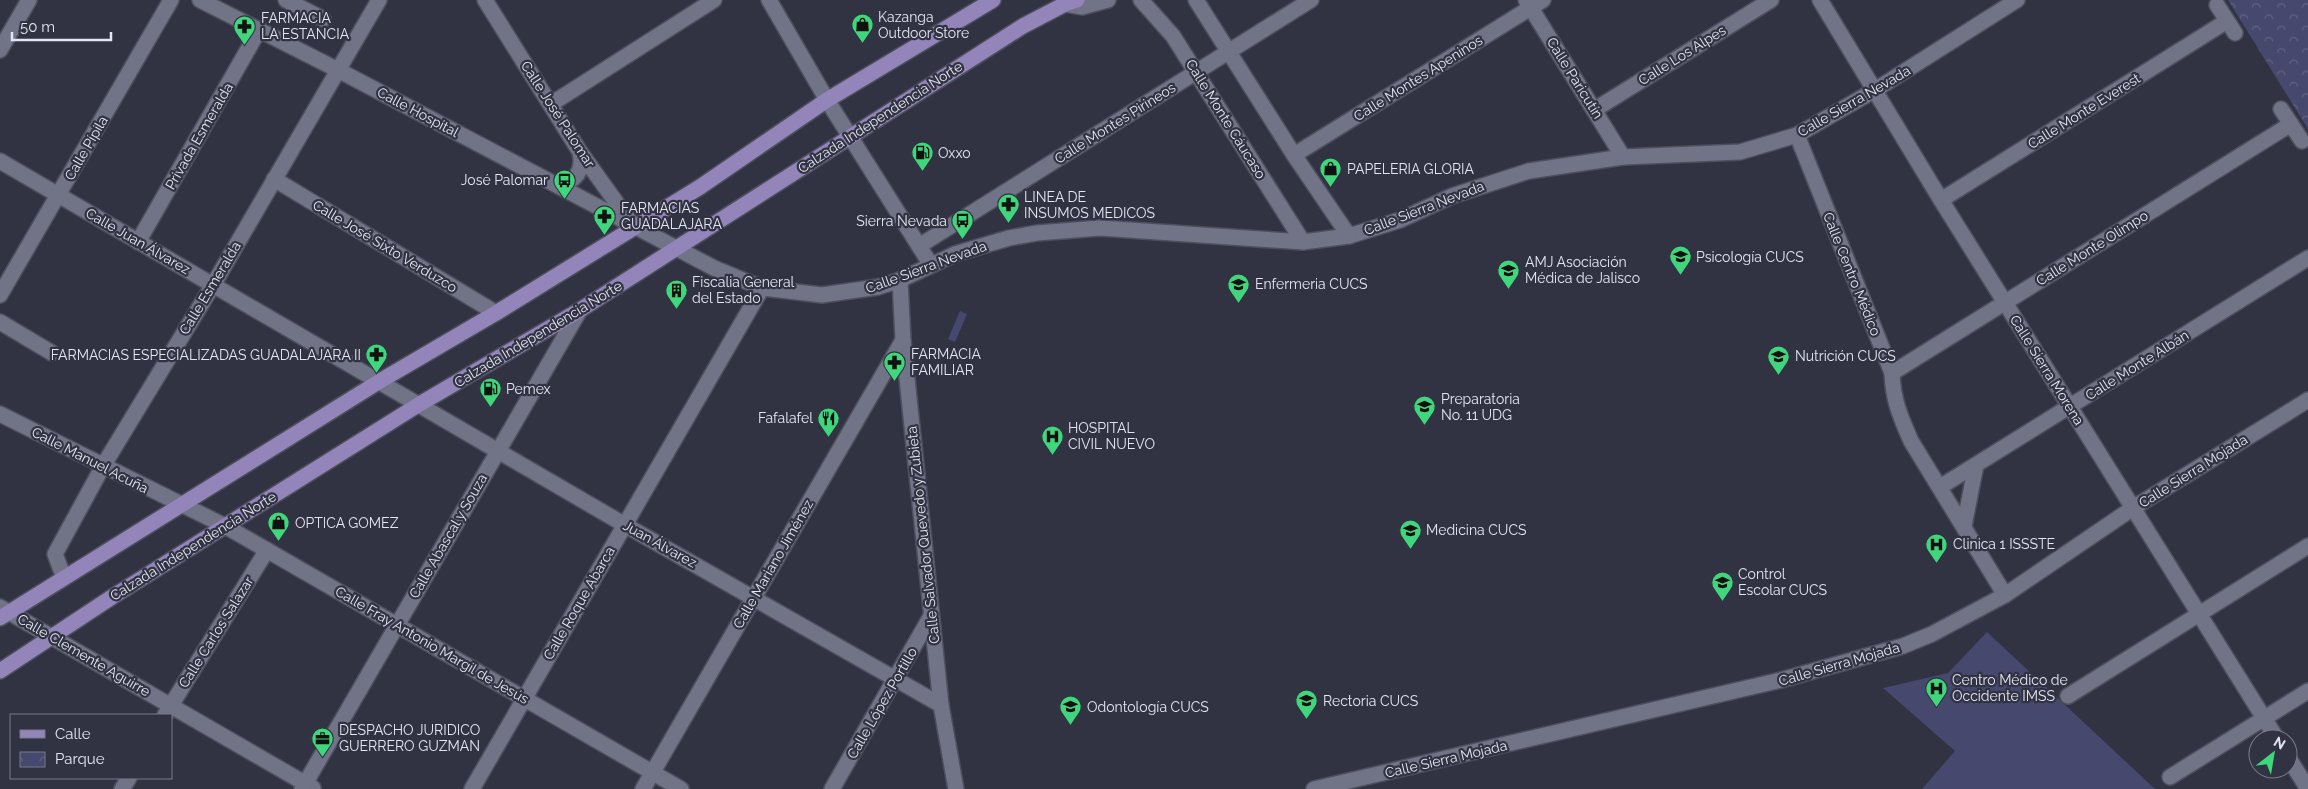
<svg xmlns="http://www.w3.org/2000/svg" width="2308" height="789" font-family="Raleway,sans-serif">
  <style>
    .park { fill: url(#park-crowns) }
    .garden { fill: #46486e }
    .lines { fill: none; stroke-linecap: round; stroke-linejoin: round }
    .minor-casing { stroke: #4e4f5d; stroke-width: 18 }
    .major-casing { stroke: #4e4f5d; stroke-width: 18 }
    .minor { stroke: #717386; stroke-width: 15 }
    .major { stroke: #9384ba; stroke-width: 15 }
    .labels { text-anchor: middle; stroke-width: 4.5; stroke-linejoin: round; paint-order: stroke }
    .poi-label { font-size: 14px; fill: #e4e5f0; stroke: #313343; text-anchor: start }
    .street-label { font-size: 14px; fill: #e4e5f0; stroke: #313343 }
  </style>
  <defs>
    <pattern id="park-crowns" width="20" height="18" patternUnits="userSpaceOnUse" patternTransform="scale(1.25)"><rect width="20" height="18" fill="#46486e"/><path d="M2 6a3 3 0 1 1 6 0M12 15a3 3 0 1 1 6 0" fill="none" stroke="#616283"/></pattern>
  </defs>
  <rect width="100%" height="100%" fill="#313343"/>
  <path class="park" d="M2228,0H2308V129Z"/>
  <g class="garden">
    <path d="M960,311L967,314L955,342L948,339Z"/>
    <path d="M1987,632L2155,789H1922L1955,751L1883,688L1948,673Z"/>
  </g>
  <g class="lines">
    <defs>
      <g id="minor">
        <path d="M200,0L338,70L714,268L762,288L822,295L878,287L900,280L955,254L1009,238L1037,233L1100,228L1303,242L1349,236L1400,220L1452,196L1529,171L1623,157L1740,152L1797,135L1875,90L2017,0"/>
        <path d="M286,0L323,19"/>
        <path d="M485,0L580,152L631,223"/>
        <path d="M769,0L827,100L931,265"/>
        <path d="M1141,0L1173,36L1303,242"/>
        <path d="M1196,0L1294,155L1349,236"/>
        <path d="M1526,0L1623,157"/>
        <path d="M1820,0L1941,200L2277,739"/>
        <path d="M1065,4L1082,7L1108,0"/>
        <path d="M2217,5L2235,33"/>
        <path d="M0,50L29,0"/>
        <path d="M551,104L714,0"/>
        <path d="M2281,109L2302,141"/>
        <path d="M1594,110L1771,0"/>
        <path d="M1797,135L1892,373C1893,400 1900,416 1911,441L2005,595"/>
        <path d="M1294,155L1543,0"/>
        <path d="M0,161L625,525L941,705"/>
        <path d="M274,179L496,313"/>
        <path d="M557,185C576,182 584,171 580,152"/>
        <path d="M1941,200L2227,21"/>
        <path d="M138,242L259,30"/>
        <path d="M919,246L1311,0"/>
        <path d="M900,280L903,340L941,705L956,789"/>
        <path d="M0,295L171,0"/>
        <path d="M0,322L52,353"/>
        <path d="M1892,373L2291,124"/>
        <path d="M0,414L225,526L681,789"/>
        <path d="M1940,487L2308,258"/>
        <path d="M1964,526L1976,465"/>
        <path d="M64,578L55,554L103,466L213,285L379,0"/>
        <path d="M0,607L313,788"/>
        <path d="M2068,696L2308,546"/>
        <path d="M165,715L267,550"/>
        <path d="M2288,757L2308,789"/>
        <path d="M2170,777L2308,691"/>
        <path d="M122,789L129,778"/>
        <path d="M302,789L580,310"/>
        <path d="M472,789L762,288"/>
        <path d="M643,789L903,340"/>
        <path d="M832,789L931,616"/>
        <path d="M1314,789L1781,680L1903,646L1932,634L2005,595L2133,508L2308,400"/>
      </g>
      <g id="major">
        <path d="M0,618L380,381L496,313L700,187L827,100L993,0"/>
        <path d="M0,671L112,597L418,405L580,310L1023,26L1065,4L1077,0"/>
      </g>
    </defs>
    <use href="#minor" class="minor-casing"/>
    <use href="#major" class="major-casing"/>
    <use href="#minor" class="minor"/>
    <use href="#major" class="major"/>
  </g>
  <defs>
    <symbol id="shop-pin" viewBox="-11 -11 22 30"><path d="M0 17L-7.5 6A9.5 9.5 0 1 1 7.5 6Z" fill="#40d77c" stroke="#313343"/><path d="M-5-2.5h2.3a2.7 3.5 0 0 1 5.4 0H5L5.5 6h-11ZM-1.5-2.5h3a1.5 2.3 0 0 0-3 0Z" fill="#111"/></symbol>
    <symbol id="pharmacy-pin" viewBox="-11 -11 22 30"><path d="M0 17L-7.5 6A9.5 9.5 0 1 1 7.5 6Z" fill="#40d77c" stroke="#313343"/><path d="M-2-6h4v4h4v4h-4v4h-4v-4h-4v-4h4Z" fill="#111"/></symbol>
    <symbol id="fuel-pin" viewBox="-11 -11 22 30"><path d="M0 17L-7.5 6A9.5 9.5 0 1 1 7.5 6Z" fill="#40d77c" stroke="#313343"/><path d="M-5.5-6h7V0h2V4h1.3V-2.5L3-4.5l.8-.8L6-3V5H2.5V1h-1V6h-7ZM-4.2-4.7v3.2H.2V-4.7Z" fill="#111"/></symbol>
    <symbol id="bus-pin" viewBox="-11 -11 22 30"><path d="M0 17L-7.5 6A9.5 9.5 0 1 1 7.5 6Z" fill="#40d77c" stroke="#313343"/><path d="M-5-6H5V4H4V6H2V4H-2V6H-4V4H-5ZM-3.5-4V0h7V-4ZM-3.5 1.2v1.5H-2V1.2ZM2 1.2v1.5H3.5V1.2Z" fill="#111"/></symbol>
    <symbol id="university-pin" viewBox="-11 -11 22 30"><path d="M0 17L-7.5 6A9.5 9.5 0 1 1 7.5 6Z" fill="#40d77c" stroke="#313343"/><path d="M0-5L7-2L0 1L-7-2ZM-4 1L0 2.5L4 1V4Q0 6-4 4Z" fill="#111"/></symbol>
    <symbol id="building-pin" viewBox="-11 -11 22 30"><path d="M0 17L-7.5 6A9.5 9.5 0 1 1 7.5 6Z" fill="#40d77c" stroke="#313343"/><path d="M-4-6H4V6H1V3H-1V6H-4ZM-2.5-4.3h1.7v1.8h-1.7ZM.8-4.3h1.7v1.8H.8ZM-2.5-1h1.7V.8h-1.7ZM.8-1h1.7V.8H.8Z" fill="#111"/></symbol>
    <symbol id="restaurant-pin" viewBox="-11 -11 22 30"><path d="M0 17L-7.5 6A9.5 9.5 0 1 1 7.5 6Z" fill="#40d77c" stroke="#313343"/><path d="M-5-6h1v4h1v-4h1v4h1v-4h1v5L-1.5 .5V6h-2V.5L-5-1ZM5-6V6H3V1.5H1.5Q1.5-4 5-6Z" fill="#111"/></symbol>
    <symbol id="hospital-pin" viewBox="-11 -11 22 30"><path d="M0 17L-7.5 6A9.5 9.5 0 1 1 7.5 6Z" fill="#40d77c" stroke="#313343"/><path d="M-5-5h3v3.5h4V-5h3V5h-3V1.5h-4V5h-3Z" fill="#111"/></symbol>
    <symbol id="office-pin" viewBox="-11 -11 22 30"><path d="M0 17L-7.5 6A9.5 9.5 0 1 1 7.5 6Z" fill="#40d77c" stroke="#313343"/><path d="M-6-3h4V-5.5h4V-3h4V5H-6ZM-1-4.5V-3h2v-1.5ZM-6 0V1H6V0Z" fill="#111"/></symbol>
  </defs>
  <g fill-rule="evenodd">
    <use href="#shop-pin" x="850" y="12" width="25" height="34"/>
    <use href="#pharmacy-pin" x="232" y="14" width="25" height="34"/>
    <use href="#fuel-pin" x="910" y="140" width="25" height="34"/>
    <use href="#shop-pin" x="1318" y="156" width="25" height="34"/>
    <use href="#bus-pin" x="552" y="168" width="25" height="34"/>
    <use href="#pharmacy-pin" x="996" y="192" width="25" height="34"/>
    <use href="#pharmacy-pin" x="592" y="204" width="25" height="34"/>
    <use href="#bus-pin" x="950" y="208" width="25" height="34"/>
    <use href="#university-pin" x="1668" y="244" width="25" height="34"/>
    <use href="#university-pin" x="1496" y="258" width="25" height="34"/>
    <use href="#university-pin" x="1226" y="272" width="25" height="34"/>
    <use href="#building-pin" x="664" y="278" width="25" height="34"/>
    <use href="#pharmacy-pin" x="364" y="342" width="25" height="34"/>
    <use href="#university-pin" x="1766" y="344" width="25" height="34"/>
    <use href="#pharmacy-pin" x="882" y="350" width="25" height="34"/>
    <use href="#fuel-pin" x="478" y="376" width="25" height="34"/>
    <use href="#university-pin" x="1412" y="394" width="25" height="34"/>
    <use href="#restaurant-pin" x="816" y="406" width="25" height="34"/>
    <use href="#hospital-pin" x="1040" y="424" width="25" height="34"/>
    <use href="#shop-pin" x="266" y="510" width="25" height="34"/>
    <use href="#university-pin" x="1398" y="518" width="25" height="34"/>
    <use href="#hospital-pin" x="1924" y="532" width="25" height="34"/>
    <use href="#university-pin" x="1710" y="570" width="25" height="34"/>
    <use href="#hospital-pin" x="1924" y="676" width="25" height="34"/>
    <use href="#university-pin" x="1294" y="688" width="25" height="34"/>
    <use href="#university-pin" x="1058" y="694" width="25" height="34"/>
    <use href="#office-pin" x="310" y="726" width="25" height="34"/>
  </g>
  <g class="labels">
    <g class="poi-label">
      <text x="878" y="22">Kazanga<tspan x="878" dy="16">Outdoor Store</tspan></text>
      <text x="261" y="23">FARMACIA<tspan x="261" dy="16">LA ESTANCIA</tspan></text>
      <text x="938" y="158">Oxxo</text>
      <text x="1347" y="174">PAPELERIA GLORIA</text>
      <text x="548" y="185" text-anchor="end">José Palomar</text>
      <text x="1024" y="202">LINEA DE<tspan x="1024" dy="16">INSUMOS MEDICOS</tspan></text>
      <text x="621" y="213">FARMACIAS<tspan x="621" dy="16">GUADALAJARA</tspan></text>
      <text x="947" y="226" text-anchor="end">Sierra Nevada</text>
      <text x="1696" y="262">Psicología CUCS</text>
      <text x="1525" y="267">AMJ Asociación<tspan x="1525" dy="16">Médica de Jalisco</tspan></text>
      <text x="692" y="287">Fiscalia General<tspan x="692" dy="16">del Estado</tspan></text>
      <text x="1255" y="289">Enfermeria CUCS</text>
      <text x="911" y="359">FARMACIA<tspan x="911" dy="16">FAMILIAR</tspan></text>
      <text x="361" y="360" text-anchor="end">FARMACIAS ESPECIALIZADAS GUADALAJARA II</text>
      <text x="1795" y="361">Nutrición CUCS</text>
      <text x="506" y="394">Pemex</text>
      <text x="1441" y="404">Preparatoria<tspan x="1441" dy="16">No. 11 UDG</tspan></text>
      <text x="813" y="423" text-anchor="end">Fafalafel</text>
      <text x="1068" y="433">HOSPITAL<tspan x="1068" dy="16">CIVIL NUEVO</tspan></text>
      <text x="295" y="528">OPTICA GOMEZ</text>
      <text x="1426" y="535">Medicina CUCS</text>
      <text x="1953" y="549">Clinica 1 ISSSTE</text>
      <text x="1738" y="579">Control<tspan x="1738" dy="16">Escolar CUCS</tspan></text>
      <text x="1952" y="685">Centro Médico de<tspan x="1952" dy="16">Occidente IMSS</tspan></text>
      <text x="1323" y="706">Rectoria CUCS</text>
      <text x="1087" y="712">Odontología CUCS</text>
      <text x="339" y="735">DESPACHO JURIDICO<tspan x="339" dy="16">GUERRERO GUZMAN</tspan></text>
    </g>
    <g class="street-label">
      <text transform="translate(1682 55) rotate(-32)" y="5">Calle Los Alpes</text>
      <text transform="translate(1418 78) rotate(-32)" y="5">Calle Montes Apeninos</text>
      <text transform="translate(1575 78) rotate(58)" y="5">Calle Paricutín</text>
      <text transform="translate(1854 101) rotate(-30)" y="5">Calle Sierra Nevada</text>
      <text transform="translate(2084 111) rotate(-32)" y="5">Calle Monte Everest</text>
      <text transform="translate(418 112) rotate(28)" y="5">Calle Hospital</text>
      <text transform="translate(558 114) rotate(57)" y="5">Calle José Palomar</text>
      <text transform="translate(880 117) rotate(-33)" y="5">Calzada Independencia Norte</text>
      <text transform="translate(1226 119) rotate(58)" y="5">Calle Monte Cáucaso</text>
      <text transform="translate(1115 123) rotate(-32)" y="5">Calle Montes Pirineos</text>
      <text transform="translate(199 136) rotate(-60)" y="5">Privada Esmeralda</text>
      <text transform="translate(86 148) rotate(-60)" y="5">Calle Pípila</text>
      <text transform="translate(1424 208) rotate(-21)" y="5">Calle Sierra Nevada</text>
      <text transform="translate(138 241) rotate(30)" y="5">Calle Juan Álvarez</text>
      <text transform="translate(385 246) rotate(31)" y="5">Calle José Sixto Verduzco</text>
      <text transform="translate(2092 248) rotate(-32)" y="5">Calle Monte Olimpo</text>
      <text transform="translate(926 267) rotate(-20)" y="5">Calle Sierra Nevada</text>
      <text transform="translate(1852 274) rotate(68)" y="5">Calle Centro Médico</text>
      <text transform="translate(210 288) rotate(-59)" y="5">Calle Esmeralda</text>
      <text transform="translate(538 334) rotate(-31)" y="5">Calzada Independencia Norte</text>
      <text transform="translate(2137 365) rotate(-32)" y="5">Calle Monte Albán</text>
      <text transform="translate(2047 370) rotate(58)" y="5">Calle Sierra Morena</text>
      <text transform="translate(90 460) rotate(27)" y="5">Calle Manuel Acuña</text>
      <text transform="translate(2193 471) rotate(-32)" y="5">Calle Sierra Mojada</text>
      <text transform="translate(923 535) rotate(-96)" y="5">Calle Salvador Quevedo y Zubieta</text>
      <text transform="translate(448 536) rotate(-60)" y="5">Calle Abascal y Souza</text>
      <text transform="translate(660 544) rotate(29)" y="5">Juan Álvarez</text>
      <text transform="translate(193 546) rotate(-32)" y="5">Calzada Independencia Norte</text>
      <text transform="translate(773 564) rotate(-60)" y="5">Calle Mariano Jiménez</text>
      <text transform="translate(579 603) rotate(-60)" y="5">Calle Roque Abarca</text>
      <text transform="translate(216 632) rotate(-58)" y="5">Calle Carlos Salazar</text>
      <text transform="translate(432 645) rotate(30)" y="5">Calle Fray Antonio Margil de Jesús</text>
      <text transform="translate(84 655) rotate(30)" y="5">Calle Clemente Aguirre</text>
      <text transform="translate(1839 664) rotate(-16)" y="5">Calle Sierra Mojada</text>
      <text transform="translate(882 703) rotate(-60)" y="5">Calle López Portillo</text>
      <text transform="translate(1446 759) rotate(-13)" y="5">Calle Sierra Mojada</text>
    </g>
  </g>
  <rect x="10" y="714" width="162" height="65" fill="#313343" stroke="#797a88"/>
  <rect x="20" y="730" width="25" height="8" fill="#9384ba" stroke="#797a88"/>
  <text x="55" y="739" font-size="15" fill="#e4e5f0">Calle</text>
  <rect x="20" y="752" width="25" height="15" fill="url(#park-crowns)" stroke="#797a88"/>
  <text x="55" y="764" font-size="15" fill="#e4e5f0">Parque</text>
  <g transform="translate(2273 754) rotate(31)"><circle r="24" fill="#313343" stroke="#797a88"/>
  <path d="M0-4L9 19L0 12L-9 19Z" fill="#40d77c"/>
  <text y="-8" font-size="14" font-weight="bold" text-anchor="middle" fill="#e4e5f0">N</text>
  </g>
  <path d="M12 32v8h99v-8" fill="none" stroke="#e4e5f0" stroke-width="2.5"/>
  <text x="20" y="32" font-size="15" fill="#e4e5f0" stroke="#313343" stroke-width="4" paint-order="stroke">50 m</text>
</svg>
